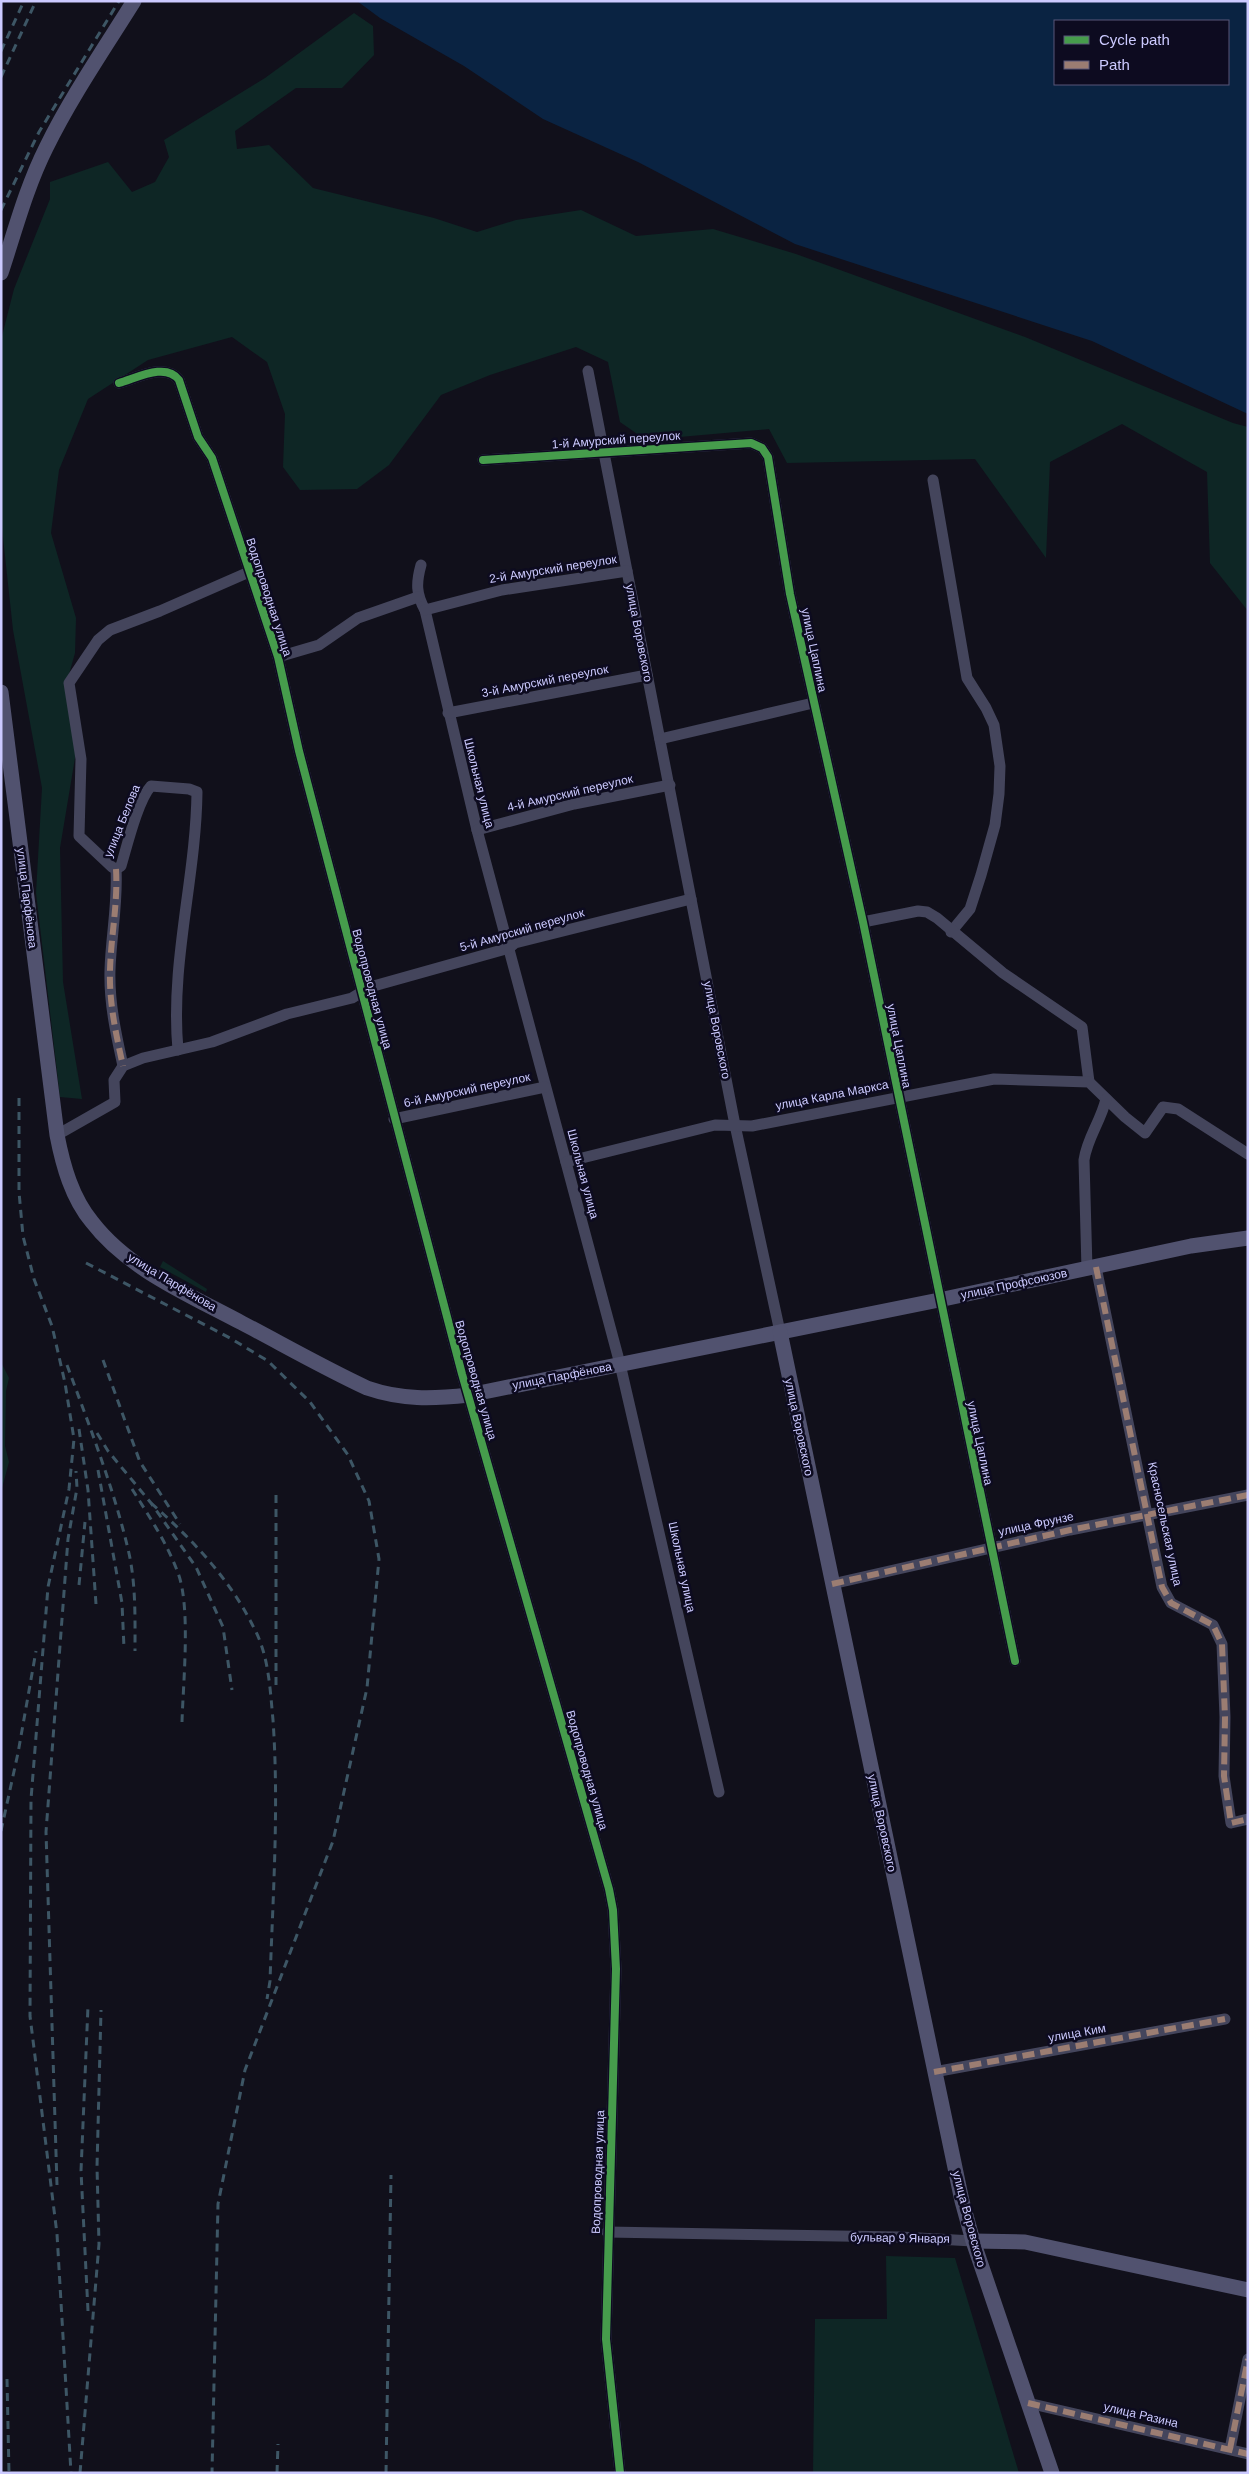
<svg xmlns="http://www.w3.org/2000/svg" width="1249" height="2474" font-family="Arial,sans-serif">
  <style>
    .green { fill: #0e2625 }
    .water { fill: #0a2342; fill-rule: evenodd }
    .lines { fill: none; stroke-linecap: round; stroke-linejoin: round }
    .street { stroke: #44455c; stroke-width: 11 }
    .secondary { stroke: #51526f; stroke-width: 15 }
    .rail { stroke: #3d5665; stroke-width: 3; stroke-dasharray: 8 6; stroke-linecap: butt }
    .quiet { stroke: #9b7d72; stroke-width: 6; stroke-dasharray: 12 6; stroke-linecap: butt }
    .cycleway-casing { stroke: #0d0b20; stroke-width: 11 }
    .cycleway { stroke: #469c4c; stroke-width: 8 }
    .labels { text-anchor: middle; stroke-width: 5; stroke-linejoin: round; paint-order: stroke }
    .street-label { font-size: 12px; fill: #cccaff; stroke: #0d0b20 }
  </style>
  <rect width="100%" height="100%" fill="#11101b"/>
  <g class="green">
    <path d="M354,13L373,26L374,55L342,88H296L235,131L237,149L269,145L313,188L434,218L477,232L516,220L581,210L636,236L713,229L796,254L1025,337L1233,423L1248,427V611L1210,563L1207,472L1122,424L1050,462L1046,558L975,459L787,463L769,429L646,440L620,422L608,362L576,347L490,375L441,395L389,465L357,489L300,490L283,467L285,414L267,362L232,337L148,360L88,399L59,470L51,533L76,618L75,653L66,685L76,752L60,848L63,982L82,1099L60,1097L36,893L42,788L13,630L1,519V340L14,289L50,199V182L108,162L132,192L155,182L169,157L164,140L265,78Z"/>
    <path d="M163,1261L207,1289L206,1292L160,1267Z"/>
    <path d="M1,1362L9,1378L6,1391L5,1446L9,1462L1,1492Z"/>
    <path d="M886,2256L955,2258L1019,2473H813L815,2319H887Z"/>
  </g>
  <path class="water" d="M357,1H1248V414L1092,341L795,244L638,162L543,119L464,66L380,18ZM1055,21H1228V84H1055Z"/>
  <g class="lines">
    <g class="street">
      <path d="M588,371L735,1125L780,1332"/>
      <path d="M119,383C137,378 166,362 179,380L198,437L212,458L278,657L299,751L462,1374L609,1889L613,1910L616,1969L606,2339L620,2473"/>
      <path d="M483,460L751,443L762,448L768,457L790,594L863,922L1015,1661"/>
      <path d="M933,480L967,678L986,708L994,725L1000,766L999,794L995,825L981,875L970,909L951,932"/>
      <path d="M421,565C416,583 416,594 425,610L477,830L620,1364L719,1792"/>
      <path d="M425,610L502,590L627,571"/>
      <path d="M278,657L319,645L358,618L418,597"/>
      <path d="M448,713L647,675"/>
      <path d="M660,739L813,703"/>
      <path d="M477,830L574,804L670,785"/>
      <path d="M116,869C118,903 111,936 110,970C109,1003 116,1034 123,1066"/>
      <path d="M863,922L918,911L927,912L937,918L1003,973L1082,1027L1089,1082"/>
      <path d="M178,1050C170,963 196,878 197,792L189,789L151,786C138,800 127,846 121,866L116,869L112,867L79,836L81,759L69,683L98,640L110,630L160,611L249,572"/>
      <path d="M394,1119L545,1087"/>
      <path d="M57,1135L115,1102L114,1080L123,1066L143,1058L212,1042L287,1014L352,998L370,987L509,948L515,943L691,899"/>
      <path d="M566,1162L715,1125L752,1126L994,1079L1089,1082L1125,1117L1145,1133L1163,1107L1178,1109L1248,1154"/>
      <path d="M1096,1267L1162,1587L1171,1603L1213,1625L1222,1644L1225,1717L1224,1776L1231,1823L1248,1819"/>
      <path d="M1087,1269L1084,1160C1087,1138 1101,1121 1106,1099"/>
      <path d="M832,1584L1070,1530L1248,1495"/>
      <path d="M934,2072L1225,2019"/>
      <path d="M607,2232L900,2237L973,2241"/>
      <path d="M1028,2403L1248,2454"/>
      <path d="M1230,2449L1248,2359"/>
    </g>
    <g class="secondary">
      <path d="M1,273C15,231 26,188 46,148C71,97 104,49 134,1"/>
      <path d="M1,692L57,1135C63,1166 72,1198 92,1222C129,1270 190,1295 242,1323C284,1345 324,1368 367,1388C402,1400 432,1399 469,1395L939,1300L1191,1246L1248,1238"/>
      <path d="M780,1332L962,2201L973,2241L1052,2473"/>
      <path d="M973,2241L1025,2242L1248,2290"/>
    </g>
    <g class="rail">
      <path d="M1,51L24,1"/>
      <path d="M1,77L36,1"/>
      <path d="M1,210L39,132L119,1"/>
      <path d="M19,1098V1192L23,1236L34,1279L52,1326L65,1383L74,1439L69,1489L48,1587L31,1799L30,2016L57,2234L71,2473"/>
      <path d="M86,1263L230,1338L268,1361L310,1402L348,1455L369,1501L379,1559L367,1688L333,1841L245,2070L218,2204L212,2473"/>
      <path d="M103,1360L140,1462L180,1524"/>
      <path d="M67,1365C89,1425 113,1486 128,1549C136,1582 135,1617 135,1651"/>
      <path d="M79,1429L88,1490L96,1604"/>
      <path d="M97,1433L108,1451L151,1503L196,1567L223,1627L232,1690"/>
      <path d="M98,1470L122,1603L124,1648"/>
      <path d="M132,1489C149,1516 167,1543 178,1573C191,1607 183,1684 182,1722"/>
      <path d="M276,1495V1685"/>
      <path d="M151,1503C192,1539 230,1579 254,1628C269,1656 270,1689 273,1720C279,1807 273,1894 270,1981L267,1999"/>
      <path d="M79,1585L85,1522"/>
      <path d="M1,1831L18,1753L36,1651"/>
      <path d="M57,2185L46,1832L68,1539L77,1488L76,1471"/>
      <path d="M88,2311L81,2171L88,2006"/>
      <path d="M7,2379L9,2473"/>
      <path d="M80,2473L99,2244L97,2167L101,2010"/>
      <path d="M277,2473L278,2444"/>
      <path d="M386,2473L391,2175"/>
    </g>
    <g class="quiet">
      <path d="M116,869C118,903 111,936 110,970C109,1003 116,1034 123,1066"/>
      <path d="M1096,1267L1162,1587L1171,1603L1213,1625L1222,1644L1225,1717L1224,1776L1231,1823L1248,1819"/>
      <path d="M832,1584L1070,1530L1248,1495"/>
      <path d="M934,2072L1225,2019"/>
      <path d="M1028,2403L1248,2454"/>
      <path d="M1230,2449L1248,2359"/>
    </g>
    <defs>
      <g id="cycleway">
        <path d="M119,383C137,378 166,362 179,380L198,437L212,458L278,657L299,751L462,1374L609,1889L613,1910L616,1969L606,2339L620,2473"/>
        <path d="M483,460L751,443L762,448L768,457L790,594L863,922L1015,1661"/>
      </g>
    </defs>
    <use href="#cycleway" class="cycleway-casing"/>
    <use href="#cycleway" class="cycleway"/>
  </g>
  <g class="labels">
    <g class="street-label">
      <text transform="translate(616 440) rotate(-4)" y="4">1-й Амурский переулок</text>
      <text transform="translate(553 569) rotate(-9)" y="4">2-й Амурский переулок</text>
      <text transform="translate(269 597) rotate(72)" y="4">Водопроводная улица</text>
      <text transform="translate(639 633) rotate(79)" y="4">улица Воровского</text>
      <text transform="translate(814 650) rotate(78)" y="4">улица Цаплина</text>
      <text transform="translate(545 681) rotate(-11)" y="4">3-й Амурский переулок</text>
      <text transform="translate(479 783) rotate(76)" y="4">Школьная улица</text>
      <text transform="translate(570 793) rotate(-13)" y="4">4-й Амурский переулок</text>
      <text transform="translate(122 821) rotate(-68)" y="4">улица Белова</text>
      <text transform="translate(27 898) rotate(83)" y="4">улица Парфёнова</text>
      <text transform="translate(522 930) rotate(-16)" y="4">5-й Амурский переулок</text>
      <text transform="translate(372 989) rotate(75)" y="4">Водопроводная улица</text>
      <text transform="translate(717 1030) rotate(79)" y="4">улица Воровского</text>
      <text transform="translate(899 1046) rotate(79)" y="4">улица Цаплина</text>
      <text transform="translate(467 1090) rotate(-12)" y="4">6-й Амурский переулок</text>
      <text transform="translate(832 1095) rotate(-11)" y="4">улица Карла Маркса</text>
      <text transform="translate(583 1174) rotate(75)" y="4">Школьная улица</text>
      <text transform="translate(172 1282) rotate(31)" y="4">улица Парфёнова</text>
      <text transform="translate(1014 1284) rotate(-12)" y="4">улица Профсоюзов</text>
      <text transform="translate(562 1376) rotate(-11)" y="4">улица Парфёнова</text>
      <text transform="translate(476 1380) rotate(74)" y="4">Водопроводная улица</text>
      <text transform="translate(799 1427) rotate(78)" y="4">улица Воровского</text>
      <text transform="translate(980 1443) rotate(78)" y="4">улица Цаплина</text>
      <text transform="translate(1036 1524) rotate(-12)" y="4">улица Фрунзе</text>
      <text transform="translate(1165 1524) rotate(78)" y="4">Красносельская улица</text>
      <text transform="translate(682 1567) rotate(78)" y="4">Школьная улица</text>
      <text transform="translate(587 1770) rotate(74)" y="4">Водопроводная улица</text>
      <text transform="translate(882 1823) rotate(78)" y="4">улица Воровского</text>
      <text transform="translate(1077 2033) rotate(-10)" y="4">улица Ким</text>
      <text transform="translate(598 2172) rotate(-88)" y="4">Водопроводная улица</text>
      <text transform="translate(969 2219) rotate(75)" y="4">улица Воровского</text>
      <text transform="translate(900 2238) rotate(1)" y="4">бульвар 9 Января</text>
      <text transform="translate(1141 2415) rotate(13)" y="4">улица Разина</text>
    </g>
  </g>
  <rect width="1249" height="2474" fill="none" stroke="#cccaff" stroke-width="5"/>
  <rect x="1054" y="20" width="175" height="65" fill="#0d0b20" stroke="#595779"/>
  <rect x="1064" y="36" width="25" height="8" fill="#469c4c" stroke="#595779"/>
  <text x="1099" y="45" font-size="15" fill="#cccaff">Cycle path</text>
  <rect x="1064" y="61" width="25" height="8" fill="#9b7d72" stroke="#595779"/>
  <text x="1099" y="70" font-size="15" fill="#cccaff">Path</text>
</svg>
